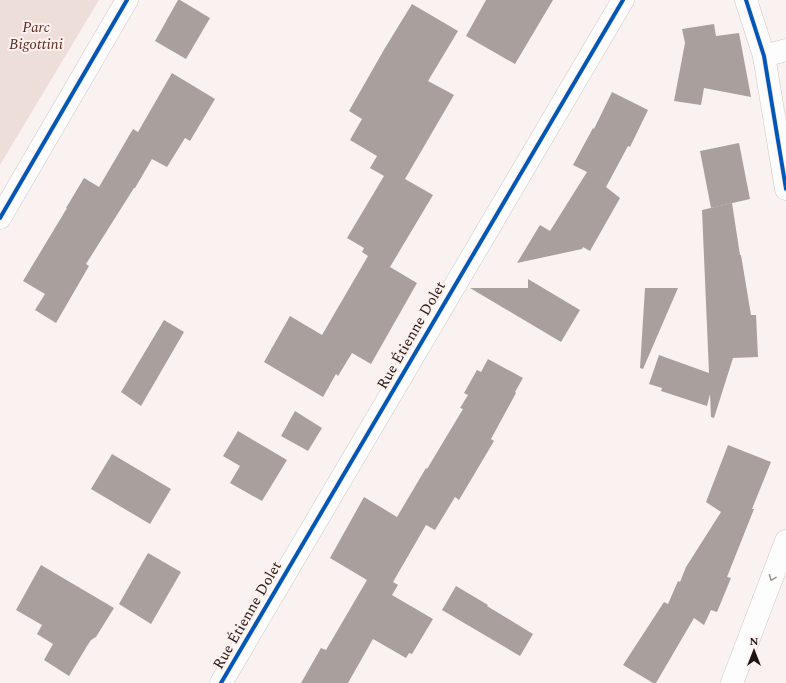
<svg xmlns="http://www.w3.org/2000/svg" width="786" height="683" font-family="Spectral,serif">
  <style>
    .green { fill: #eededa }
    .building { fill: #a9a09e }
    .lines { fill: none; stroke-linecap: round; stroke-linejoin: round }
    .minor-casing { stroke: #d0c7c5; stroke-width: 23 }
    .minor { stroke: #fefdfd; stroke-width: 22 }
    .cycleway-casing { stroke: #fdf0ed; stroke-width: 6 }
    .cycleway { stroke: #0057b8; stroke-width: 4 }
    .oneway { stroke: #999493 }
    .labels { text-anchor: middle; stroke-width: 4; stroke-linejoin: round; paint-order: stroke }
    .park-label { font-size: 15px; font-style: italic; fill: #5b2d22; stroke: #fdf0ed }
    .street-label { font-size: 15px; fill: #1e1411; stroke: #fdf0ed }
  </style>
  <rect width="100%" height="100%" fill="#faf2f0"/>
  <path class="green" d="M0,0H99L0,165Z"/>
  <g class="building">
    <path d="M178,0H180L210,18L186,59L155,41Z"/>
    <path d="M486,0H553L515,64L466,36Z"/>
    <path d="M412,4L458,31L428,81L454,95L405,179L433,195L390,267L417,283L371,364L352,353L338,376L336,374L323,397L264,362L290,316L322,335L368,256L362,252L364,248L347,238L384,176L370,168L377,156L350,140L362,119L349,111L385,48Z"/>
    <path d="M714,24L716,36L739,33L751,97L704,88L701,105L674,101L685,43L682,29Z"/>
    <path d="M172,73L215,99L190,141L185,138L167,167L152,159L135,188H134L86,264L89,266L56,323L35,310L45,294L23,281L67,208H66L84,178L99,187L133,129L138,132Z"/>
    <path d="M612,92L648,110L630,147L628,146L606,187L620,198L590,251L583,247L582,249L517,263L540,225L550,231L587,172L573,165L593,128L594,129Z"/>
    <path d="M739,143L750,199L711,208L700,151Z"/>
    <path d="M732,203L740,255H741L751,315H756L758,357L733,358L714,418L711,417L710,394L707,406L661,391L662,388L649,384L659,355L709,373L702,210Z"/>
    <path d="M528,279L580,310L561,342L470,288H528Z"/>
    <path d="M645,288H678L643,369L640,368Z"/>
    <path d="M164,320L184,332L141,406L121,392Z"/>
    <path d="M488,359L523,378L515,392L516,393L491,439L494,441L459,500L455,497L435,530L426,525L393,582L398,585L392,595L433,619L412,654L409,653L406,658L373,639L348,683H301L321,648L326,650L367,580L330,558L364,497L397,517L426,468L427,469L463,409L460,408L468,395L464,393L477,370L481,372Z"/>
    <path d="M295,411L322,428L308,451L281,436Z"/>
    <path d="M238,431L287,460L262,501L230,483L240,466L223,456Z"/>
    <path d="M728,445L771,462L752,509H754L727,577L731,578L717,612L711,610L704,625L694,618L656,683H653L623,665L664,602L668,604L678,581L680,582L686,567L721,512L706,502Z"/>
    <path d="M112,454L171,489L150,524L91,489Z"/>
    <path d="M148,553L181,572L151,624L119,604Z"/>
    <path d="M41,565L114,608L96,637L91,640L87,646L69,676L44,660L53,644L37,634L42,625L16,610Z"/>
    <path d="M456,586L488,605L487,606L533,634L520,656L442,610Z"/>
  </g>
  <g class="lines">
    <defs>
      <g id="minor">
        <path d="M746,0L764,56L786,189"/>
        <path d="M764,56L786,50"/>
        <path d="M0,218L127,0"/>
        <path d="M221,683L623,0"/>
        <path d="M732,683L786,541"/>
      </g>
    </defs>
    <use href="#minor" class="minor-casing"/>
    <use href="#minor" class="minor"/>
    <defs>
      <g id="cycleway">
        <path d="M746,0L764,56L786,189"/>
        <path d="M0,218L127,0"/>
        <path d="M221,683L623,0"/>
      </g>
    </defs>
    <use href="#cycleway" class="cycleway-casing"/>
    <use href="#cycleway" class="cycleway"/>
  </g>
  <defs><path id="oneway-chevron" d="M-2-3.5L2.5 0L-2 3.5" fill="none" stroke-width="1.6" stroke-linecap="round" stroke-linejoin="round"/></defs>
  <use class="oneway" href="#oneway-chevron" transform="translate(772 578) rotate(111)"/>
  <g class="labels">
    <g class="park-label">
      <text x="36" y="32">Parc<tspan x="36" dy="17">Bigottini</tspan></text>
    </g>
    <g class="street-label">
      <text transform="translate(411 335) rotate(-60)" y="5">Rue Étienne Dolet</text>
      <text transform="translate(247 615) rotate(-60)" y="5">Rue Étienne Dolet</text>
    </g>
  </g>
  <g transform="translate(754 651)" stroke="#fdf0ed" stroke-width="3" paint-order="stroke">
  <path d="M0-3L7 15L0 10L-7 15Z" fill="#1e1411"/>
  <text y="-6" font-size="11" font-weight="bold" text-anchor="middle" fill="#1e1411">N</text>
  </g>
</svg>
